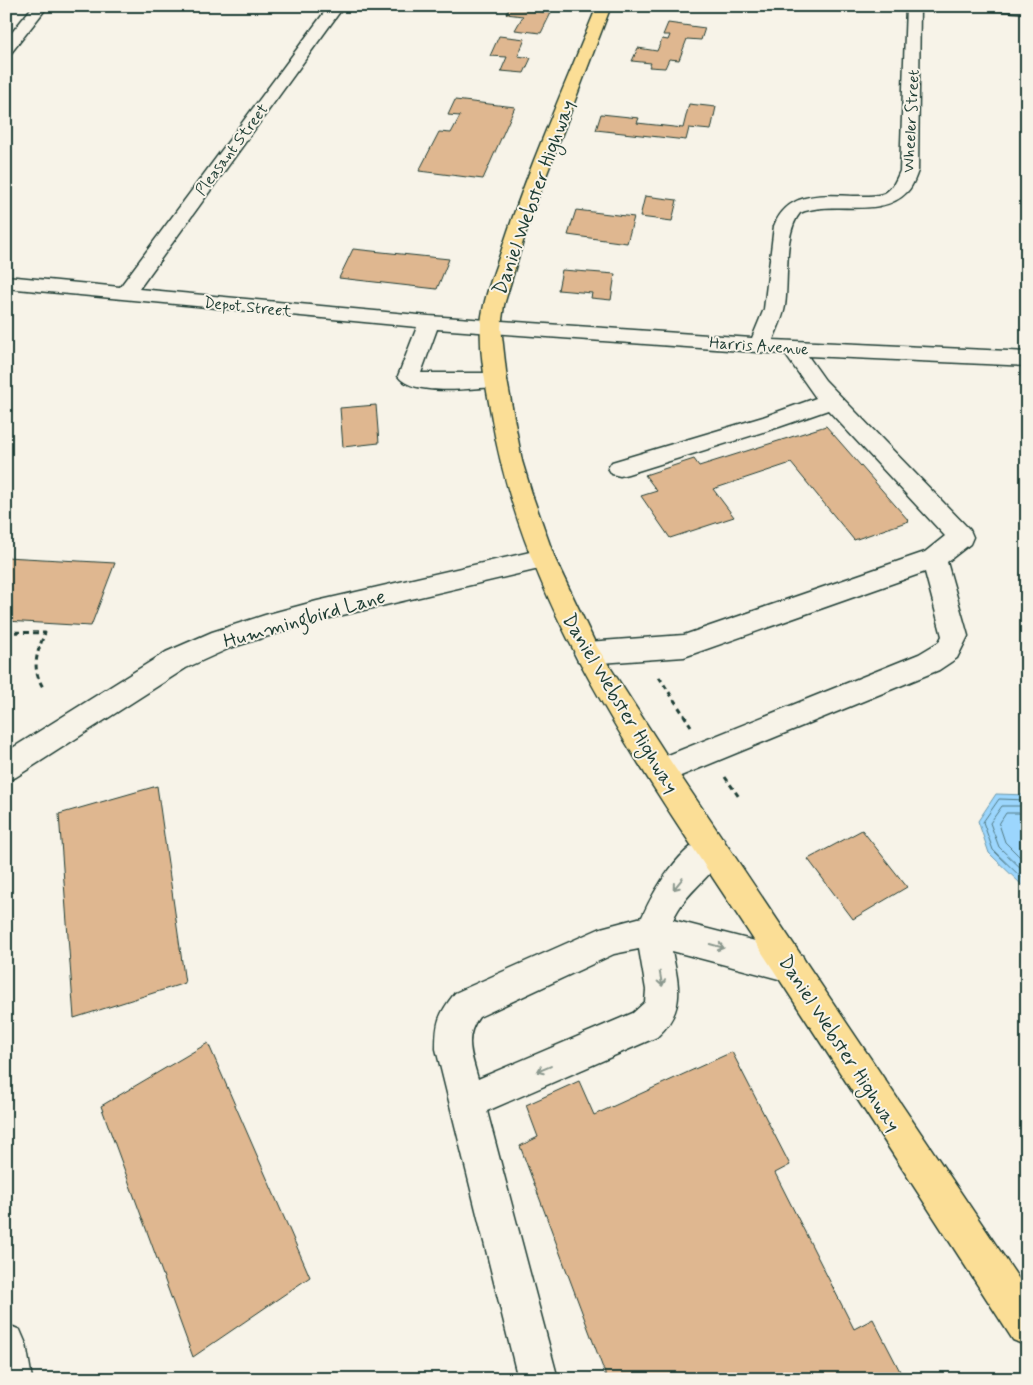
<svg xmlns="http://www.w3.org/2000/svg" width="1033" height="1385" font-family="Mynerve,sans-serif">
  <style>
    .water { fill: #9cd6fd; stroke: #6a99ad }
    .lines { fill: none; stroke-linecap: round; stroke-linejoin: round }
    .shore { stroke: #517a84; stroke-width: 1 }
    .building { fill: #dfb790; stroke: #1f3d34 }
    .minor-casing { stroke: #1f3d34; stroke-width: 3 }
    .major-casing { stroke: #1f3d34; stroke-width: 3 }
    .path { stroke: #1f3d34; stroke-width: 3; stroke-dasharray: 5 4; stroke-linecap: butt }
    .minor { fill: #f7f3e8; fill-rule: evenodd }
    .major { fill: #fbde96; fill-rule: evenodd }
    .oneway { stroke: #8b988e }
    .labels { text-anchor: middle; stroke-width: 4; stroke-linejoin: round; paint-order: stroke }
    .far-street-label { font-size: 16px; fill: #1f3d34; stroke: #f7f3e8 }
    .street-label { font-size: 20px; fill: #1f3d34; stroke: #f7f3e8 }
  </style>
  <rect width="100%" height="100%" fill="#f7f3e8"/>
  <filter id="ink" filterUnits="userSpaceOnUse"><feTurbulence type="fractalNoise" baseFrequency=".02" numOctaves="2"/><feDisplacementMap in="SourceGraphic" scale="10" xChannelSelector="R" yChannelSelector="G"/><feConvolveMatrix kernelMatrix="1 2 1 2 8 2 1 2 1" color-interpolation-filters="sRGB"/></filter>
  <g filter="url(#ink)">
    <path class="water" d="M996,794L1027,795V890L989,853L978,821Z"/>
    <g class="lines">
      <g class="shore">
        <path d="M1027,800L999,799L983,822L993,850L1027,883"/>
        <path d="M1027,806H1002L990,823L999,847L1027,874"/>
        <path d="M1027,813H1006L999,824L1005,842L1027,864"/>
      </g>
    </g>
    <g class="building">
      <path d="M509,8L551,13L541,33L515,30L523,16L506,14Z"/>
      <path d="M668,23L705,28L701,40L687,39L679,60L669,59L665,68L649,67L651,63L632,61L638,48L657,51L662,39L668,40L670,35H663Z"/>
      <path d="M499,36L525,39L518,56L531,58L524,73L501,71L507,57L490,56Z"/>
      <path d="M455,100L515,107L483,179L419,171L439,132L451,133L460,116L448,115Z"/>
      <path d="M689,104L716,107L711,130L689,128L686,140L596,130L601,114L639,118L637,123L683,128Z"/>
      <path d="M645,196L677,200L672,221L640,217Z"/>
      <path d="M576,210L634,217L627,243L568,235Z"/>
      <path d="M353,249L449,259L437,289L339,278Z"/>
      <path d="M562,270L615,274L611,300L591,298L592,293L558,290Z"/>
      <path d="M376,405L379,443L343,447L340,408Z"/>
      <path d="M826,426L909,521L854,540L791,463L713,489L734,517L670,538L641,496L657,491L645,475L694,459L699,466Z"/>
      <path d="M6,557L115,563L91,626L6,621Z"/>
      <path d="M157,786L185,983L74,1018L59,814Z"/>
      <path d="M862,830L907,887L853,919L808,859Z"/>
      <path d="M208,1043L310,1277L193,1357L101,1106Z"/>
      <path d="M732,1052L790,1165L775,1173L854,1329L873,1319L904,1379H607L520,1146L538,1137L526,1105L579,1081L594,1115Z"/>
    </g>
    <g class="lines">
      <defs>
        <g id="minor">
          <path d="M33,6H48L11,53L6,55V40Z"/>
          <path d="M329,6H344L139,289L429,316L752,338L764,309L774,226C788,191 822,195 854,196C863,196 876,197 885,193C893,188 896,180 900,171L906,6H920L918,171C915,178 913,186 907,192C880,220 833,199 800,213C783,233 789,281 785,306C783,318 777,329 773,340L1027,352V366L808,356L825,380L970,530L973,537L970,544L947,562L968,636L957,658L939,670L671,780L661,784L651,780L647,771L651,762L919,654L939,642L942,636L925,572L684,657L587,664L578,661L574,653L578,645L587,642L684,635L925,552L945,536L828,410L779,427L628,474L620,476L612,474L608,468L612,462L763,417L816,398L785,354L437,329L421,373H496L504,375L507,380L504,385L496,387C473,388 412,397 398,376L417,327L6,288V276L120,287Z"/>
          <path d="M987,6H1027V13L994,10Z"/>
          <path d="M543,549L552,552L555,559L552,566L317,621L230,648L186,668L16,777L6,781V752L166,652L212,632L265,615L317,601Z"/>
          <path d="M712,834L723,838L727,848C715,876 685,891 673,920L790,950L802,955L806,966L802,977L790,982L672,951C679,986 686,1010 657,1037L487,1111L558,1379H518L436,1049C436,1022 438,1015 455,993L601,928L642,917C655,888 680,846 712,834ZM639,949L646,990L645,1002L633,1013L478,1079C472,1056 463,1038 479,1017L614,954Z"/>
          <path d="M6,1324L20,1330L26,1344L32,1379H6Z"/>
        </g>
        <path id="major" d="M597,6H611L530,218L504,305L501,327L507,380L522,461L533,497L555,559L597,647L671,762L1027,1291V1346L1013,1340C930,1211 847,1083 763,954C655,787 524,615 491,414C486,385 479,353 481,324C483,300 493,275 501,252C528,168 564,88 597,6Z"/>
      </defs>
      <use href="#minor" class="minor-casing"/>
      <use href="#major" class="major-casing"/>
      <g class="path">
        <path d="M6,632L45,633C36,654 31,669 44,689"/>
        <path d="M659,677L691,726"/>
        <path d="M725,777L739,797"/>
      </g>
      <use href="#minor" class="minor"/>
      <use href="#major" class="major"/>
    </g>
    <defs><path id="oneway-shaft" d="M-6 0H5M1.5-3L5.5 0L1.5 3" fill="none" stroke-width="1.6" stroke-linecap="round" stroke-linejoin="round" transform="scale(1.25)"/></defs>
    <g class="oneway">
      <use href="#oneway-shaft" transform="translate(678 884) rotate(129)"/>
      <use href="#oneway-shaft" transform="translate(717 946) rotate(15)"/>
      <use href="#oneway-shaft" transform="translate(661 979) rotate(80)"/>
      <use href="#oneway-shaft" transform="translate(544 1069) rotate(157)"/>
    </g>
  </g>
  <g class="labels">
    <g class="far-street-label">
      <text transform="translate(910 121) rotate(-87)" y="6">Wheeler Street</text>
      <text transform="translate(231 149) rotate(-53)" y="6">Pleasant Street</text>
      <text transform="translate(248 306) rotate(6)" y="6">Depot Street</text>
      <text transform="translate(759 345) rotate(4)" y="6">Harris Avenue</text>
    </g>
    <g class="street-label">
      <text transform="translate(533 197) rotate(-70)" y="7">Daniel Webster Highway</text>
      <text transform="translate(304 618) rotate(-16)" y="7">Hummingbird Lane</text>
      <text transform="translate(621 703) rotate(59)" y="7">Daniel Webster Highway</text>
      <text transform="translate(840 1043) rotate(57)" y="7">Daniel Webster Highway</text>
    </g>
  </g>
  <rect width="1033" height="1385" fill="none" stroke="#f7f3e8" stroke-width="25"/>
  <rect x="12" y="12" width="1008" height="1360" fill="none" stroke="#1f3d34" stroke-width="2" filter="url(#ink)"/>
</svg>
